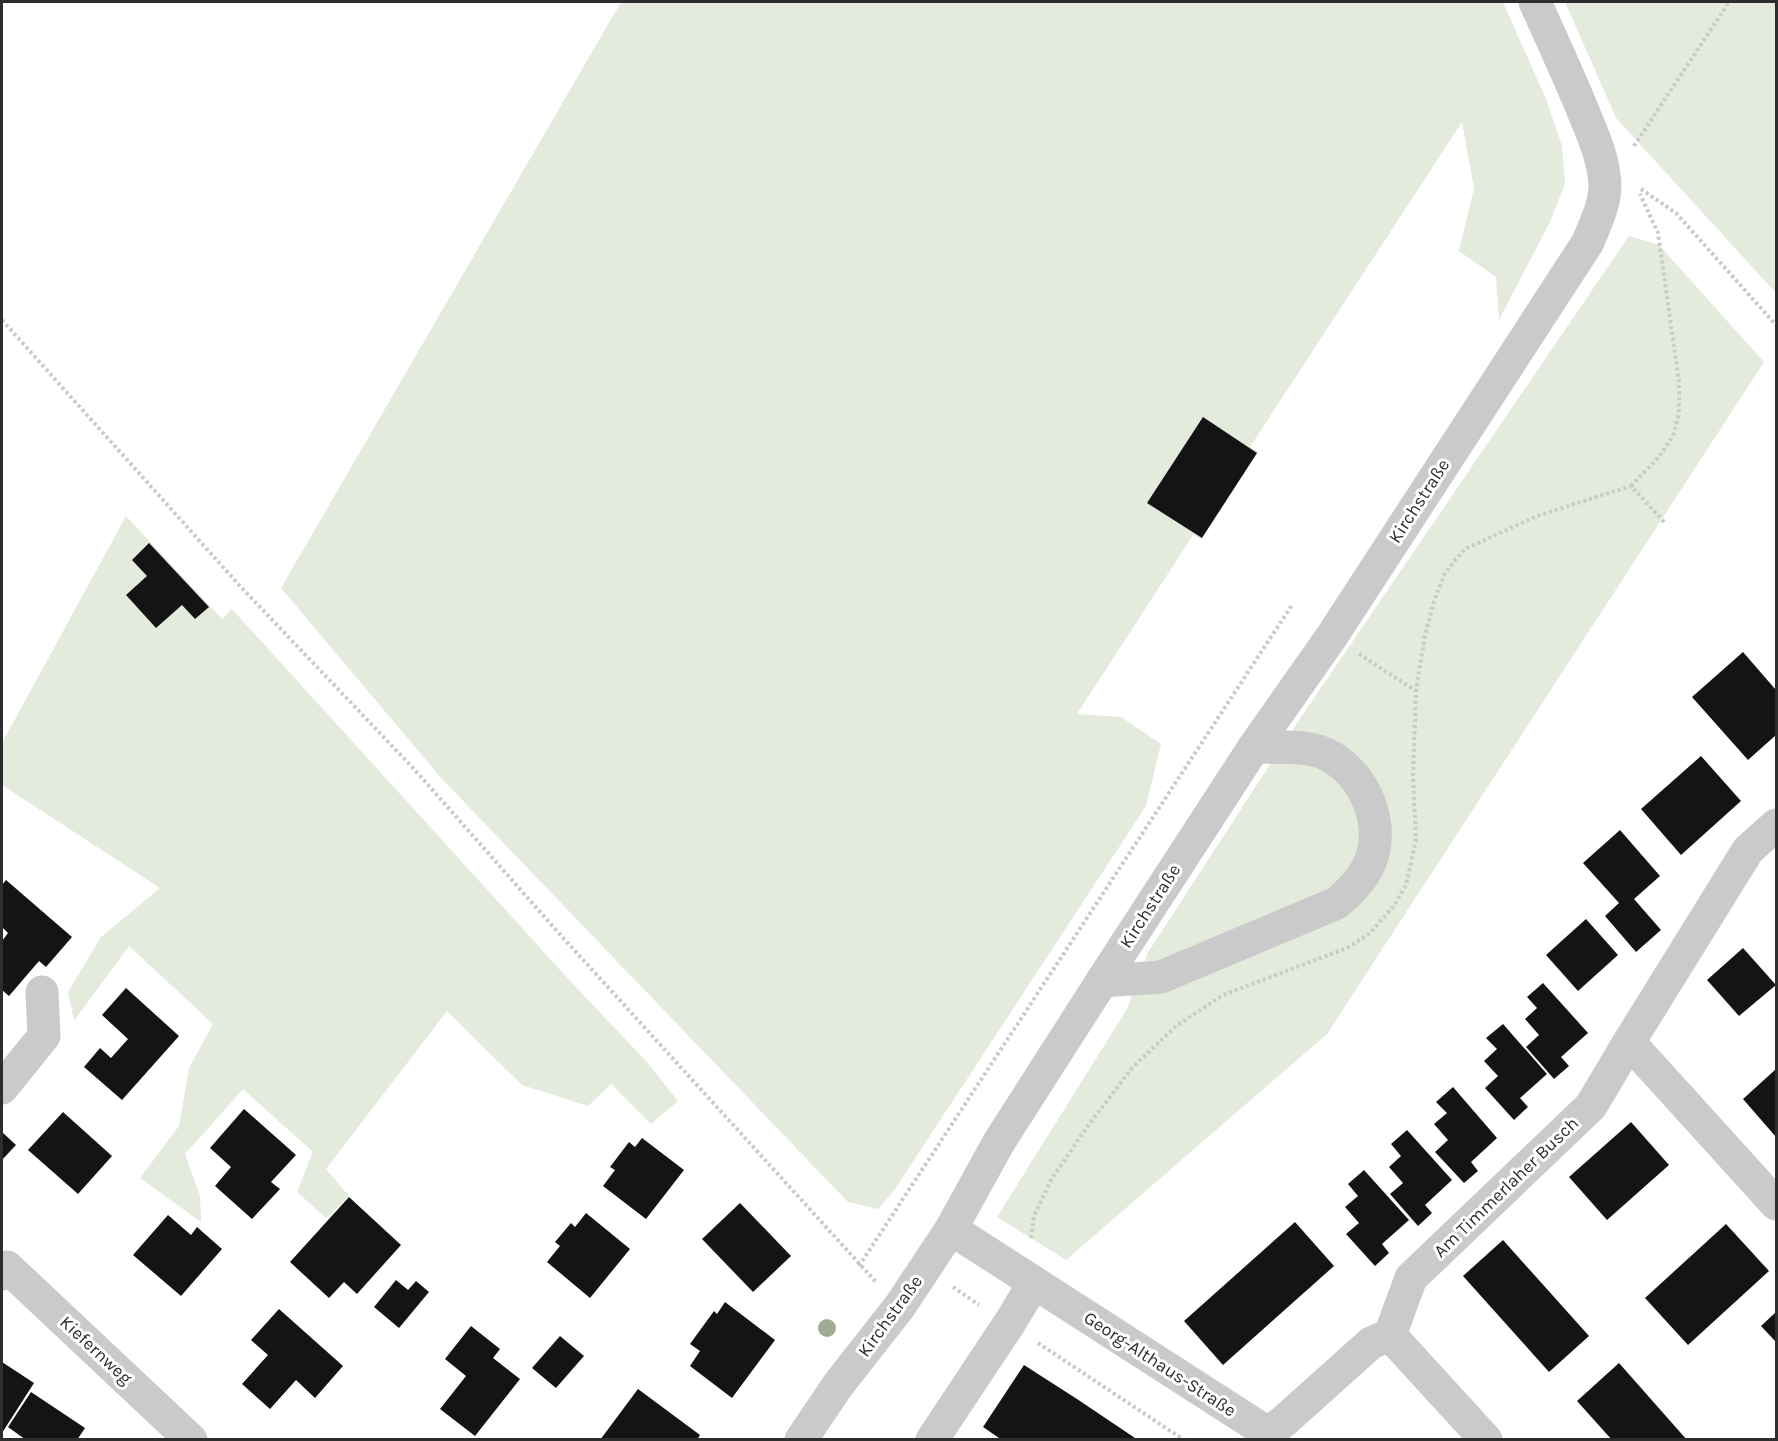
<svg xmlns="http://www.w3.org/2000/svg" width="1778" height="1441" font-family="Karla,sans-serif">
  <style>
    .green { fill: #e4eadc }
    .building { fill: #141414 }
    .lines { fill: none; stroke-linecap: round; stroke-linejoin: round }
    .path { stroke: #cacaca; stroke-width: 4; stroke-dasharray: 3 3; stroke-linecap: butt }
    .minor { stroke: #cacaca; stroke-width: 33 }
    .tree { fill: #a0aa95 }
    .labels { text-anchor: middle; stroke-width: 6; stroke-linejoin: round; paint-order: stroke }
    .street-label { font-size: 18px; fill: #2d2d2d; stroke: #fff }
  </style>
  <rect width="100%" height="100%" fill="#fff"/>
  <g class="green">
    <path d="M621,2H1503L1546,99L1562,146L1565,184L1550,222L1499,320L1496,277L1459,251L1474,188L1462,122L1250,447L1258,452L1201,539L1193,535L1077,714L1121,717L1161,744L1146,806L895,1189L878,1209L848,1202L442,779L281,588Z"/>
    <path d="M1565,2H1776V293L1616,118Z"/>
    <path d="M1629,236L1659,245L1764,362L1327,1034L1066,1260L997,1217L1127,1009L1147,954L1295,726Z"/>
    <path d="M126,516L222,619L232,609L572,983L646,1061L678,1101L651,1124L611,1084L588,1106L522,1085L447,1011L326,1169L349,1196L326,1218L297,1192L313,1152L243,1089L185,1154L200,1196L201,1222L140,1178L179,1126L189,1068L213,1024L129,946L74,1021L68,992L101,937L160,888L2,785V743Z"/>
  </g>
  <g class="building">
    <path d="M1203,417L1257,453L1202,538L1147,503Z"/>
    <path d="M149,543L209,607L195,619L182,605L156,628L126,595L147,576L132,560Z"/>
    <path d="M1743,652L1776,690V735L1748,760L1692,697Z"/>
    <path d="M1701,756L1741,801L1681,855L1641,809Z"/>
    <path d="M1620,830L1660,876L1634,899L1661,930L1636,952L1605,916L1619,903L1583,863Z"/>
    <path d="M6,880L72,937L46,967L39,961L9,996L2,990V941L8,933L2,927V885Z"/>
    <path d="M1586,919L1618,955L1578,991L1546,955Z"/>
    <path d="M1743,948L1776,985L1739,1016L1707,980Z"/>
    <path d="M1543,983L1588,1033L1561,1057L1569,1066L1554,1079L1526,1047L1539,1035L1525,1019L1537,1008L1527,997Z"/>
    <path d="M126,988L179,1036L122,1100L84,1067L100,1048L111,1058L128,1039L102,1015Z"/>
    <path d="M1503,1024L1547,1074L1520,1098L1528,1107L1514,1120L1485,1088L1498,1076L1484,1061L1497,1049L1486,1038Z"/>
    <path d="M1776,1069V1137L1743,1099Z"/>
    <path d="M1453,1087L1497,1138L1471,1162L1478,1171L1464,1183L1435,1152L1448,1140L1434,1124L1447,1113L1436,1102Z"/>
    <path d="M244,1109L296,1155L271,1182L280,1189L252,1219L215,1186L231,1167L210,1148Z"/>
    <path d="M63,1112L112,1156L78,1194L28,1150Z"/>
    <path d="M1631,1122L1669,1165L1607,1220L1569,1177Z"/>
    <path d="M1407,1130L1452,1180L1425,1205L1432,1213L1418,1226L1390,1194L1403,1183L1389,1167L1401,1156L1391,1144Z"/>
    <path d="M2,1132L16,1145L2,1160Z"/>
    <path d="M642,1138L684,1170L646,1219L603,1186L615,1170L610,1167L629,1142L635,1147Z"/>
    <path d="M1364,1170L1409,1220L1382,1244L1389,1253L1375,1266L1346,1234L1359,1223L1345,1207L1358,1196L1348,1184Z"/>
    <path d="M349,1197L401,1245L357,1294L344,1282L329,1298L290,1262Z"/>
    <path d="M740,1203L791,1256L753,1292L702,1239Z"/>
    <path d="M586,1213L630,1249L590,1298L547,1262L560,1246L555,1242L571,1223L575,1227Z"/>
    <path d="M168,1215L191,1235L197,1227L222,1249L181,1296L133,1255Z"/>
    <path d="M1295,1222L1334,1266L1223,1365L1184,1321Z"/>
    <path d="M1726,1224L1769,1271L1688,1345L1645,1298Z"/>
    <path d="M1503,1240L1589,1336L1549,1372L1463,1276Z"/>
    <path d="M396,1280L408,1290L416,1281L429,1292L399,1328L374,1307Z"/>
    <path d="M725,1302L775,1340L732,1398L690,1366L700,1351L690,1344L714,1311L717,1314Z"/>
    <path d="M279,1309L343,1366L315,1398L296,1380L270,1409L242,1384L268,1355L251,1340Z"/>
    <path d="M1776,1312V1342L1761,1326Z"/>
    <path d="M471,1326L500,1349L493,1358L520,1379L475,1436L440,1409L466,1376L445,1359Z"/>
    <path d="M560,1336L584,1356L556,1388L532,1368Z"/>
    <path d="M2,1362L34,1383L2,1433Z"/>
    <path d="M1619,1363L1687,1440H1612L1577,1401Z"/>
    <path d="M1024,1365L1077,1399L1138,1440H1002L983,1427Z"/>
    <path d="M638,1389L700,1435L697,1440H600Z"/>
    <path d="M31,1392L85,1428L77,1440H26L8,1427Z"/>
  </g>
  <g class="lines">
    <g class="path">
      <path d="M1634,146L1729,2"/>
      <path d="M1641,189L1676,213L1776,325"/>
      <path d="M2,320L239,585L414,769L556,930L876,1282"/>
      <path d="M1631,486L1659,457L1673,436L1679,414V382L1658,233L1640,194"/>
      <path d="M1359,654L1416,691"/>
      <path d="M1031,1238L1034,1216L1051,1180L1087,1127L1132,1068L1176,1026L1223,995L1347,948L1369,934L1393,907L1406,885L1416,839L1413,776L1416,691L1425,635L1434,601L1445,573L1456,559L1465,549L1537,516L1631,486L1665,523"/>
      <path d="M859,1266L1292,605"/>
      <path d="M953,1287L979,1305"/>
      <path d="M1038,1343L1184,1440"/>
    </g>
    <g class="minor">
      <path d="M1102,981L1161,977L1337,903C1351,891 1364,878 1371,860C1386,818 1360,765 1318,751C1298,745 1274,748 1254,747"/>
      <path d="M1629,1042L1776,1204"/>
      <path d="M2,1088L44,1036L42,992"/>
      <path d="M951,1229L1268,1433L1283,1422L1371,1343L1390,1335L1486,1440"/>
      <path d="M2,1274L7,1267L191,1440"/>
      <path d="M1390,1335L1411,1278L1591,1106L1629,1042L1748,850L1776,825"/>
      <path d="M801,1440L838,1385L900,1306L951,1229L999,1142L1102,981L1254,747L1332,636L1588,242C1595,224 1605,205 1605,185C1604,159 1593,135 1583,111C1568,74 1551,38 1535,2"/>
      <path d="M932,1440L1009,1324L1034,1283"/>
    </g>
  </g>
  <circle class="tree" cx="827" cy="1328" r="9"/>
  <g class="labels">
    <g class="street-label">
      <text transform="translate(1419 501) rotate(-57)" y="6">Kirchstraße</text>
      <text transform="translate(1150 906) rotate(-57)" y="6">Kirchstraße</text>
      <text transform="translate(1506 1187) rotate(-44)" y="6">Am Timmerlaher Busch</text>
      <text transform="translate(890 1316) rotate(-54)" y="6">Kirchstraße</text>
      <text transform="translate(96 1350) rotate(43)" y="6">Kiefernweg</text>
      <text transform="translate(1160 1364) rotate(33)" y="6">Georg-Althaus-Straße</text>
    </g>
  </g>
  <rect width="1778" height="1441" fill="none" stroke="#2d2d2d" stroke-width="6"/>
</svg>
